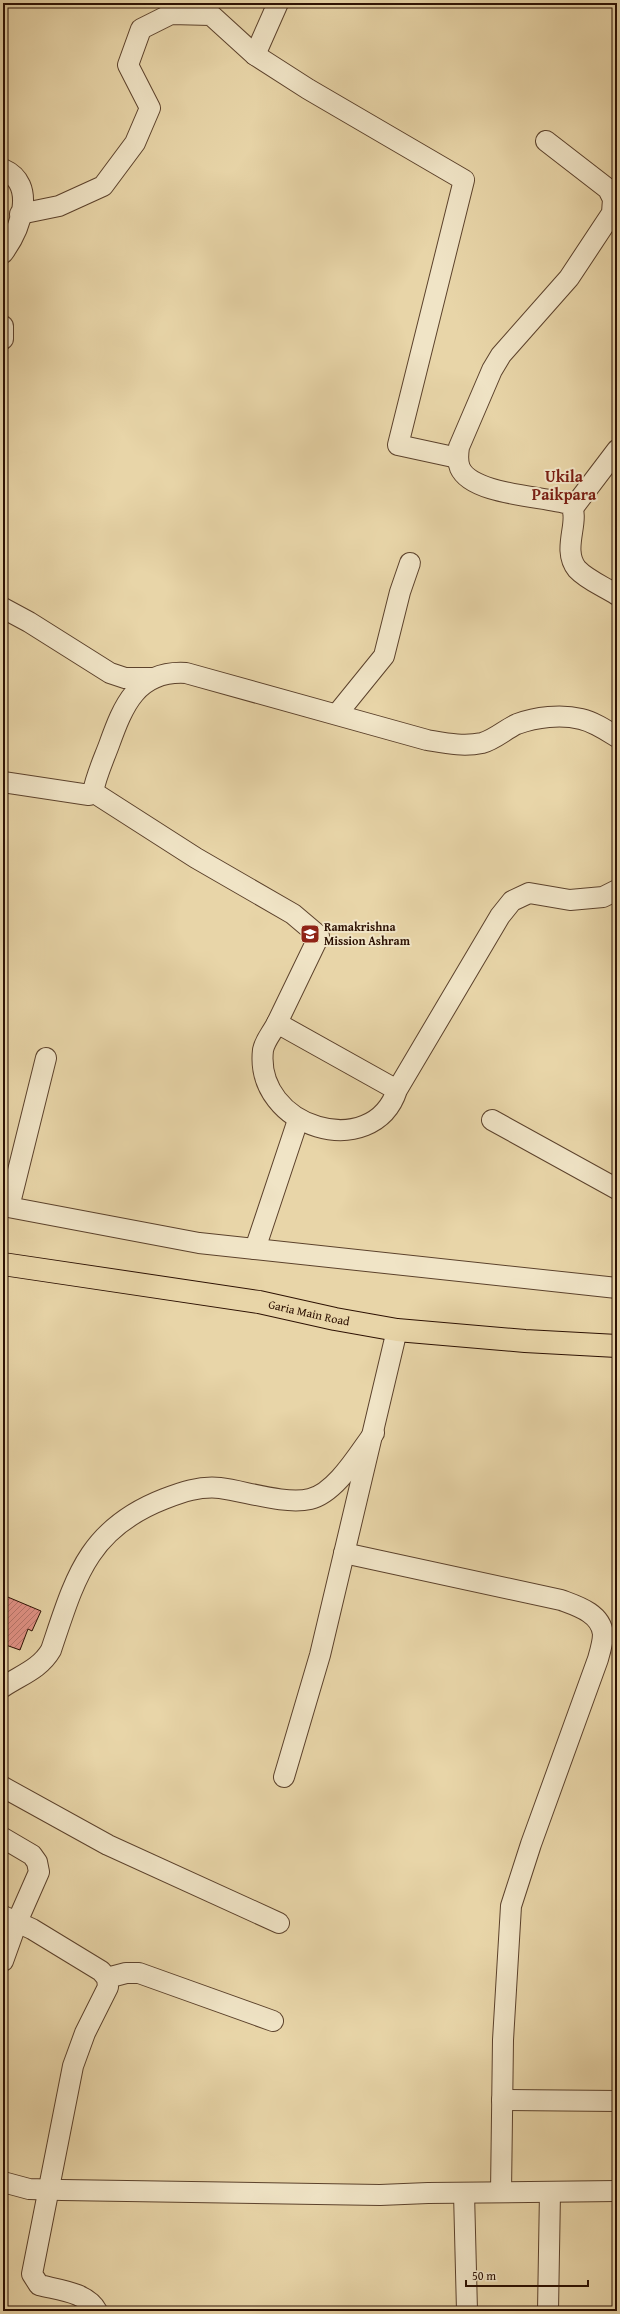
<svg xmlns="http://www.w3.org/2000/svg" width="620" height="2314" font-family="'Gentium Book Plus',serif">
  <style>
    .building { fill: url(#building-hatch); stroke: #2d1103 }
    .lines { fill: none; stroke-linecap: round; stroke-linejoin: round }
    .minor-casing { stroke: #5c422c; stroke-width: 22 }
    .major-casing { stroke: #2d1103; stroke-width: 24 }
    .minor { stroke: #f0e4c6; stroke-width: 20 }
    .major { stroke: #e8d5a8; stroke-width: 22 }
    .labels { text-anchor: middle; stroke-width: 4; stroke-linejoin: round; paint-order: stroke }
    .poi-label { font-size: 12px; font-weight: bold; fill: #2d1103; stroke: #f0e4c6; text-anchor: start }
    .street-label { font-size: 12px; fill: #2d1103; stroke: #f0e4c6 }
    .district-label { font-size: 16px; font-weight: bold; fill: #7a1f14; stroke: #f0e4c6 }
  </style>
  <defs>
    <pattern id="building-hatch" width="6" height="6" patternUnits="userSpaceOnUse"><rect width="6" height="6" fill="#e49489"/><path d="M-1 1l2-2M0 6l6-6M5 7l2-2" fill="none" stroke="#b9776e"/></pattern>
  </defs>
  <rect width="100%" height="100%" fill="#e8d5a8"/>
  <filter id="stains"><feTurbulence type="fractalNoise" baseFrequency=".005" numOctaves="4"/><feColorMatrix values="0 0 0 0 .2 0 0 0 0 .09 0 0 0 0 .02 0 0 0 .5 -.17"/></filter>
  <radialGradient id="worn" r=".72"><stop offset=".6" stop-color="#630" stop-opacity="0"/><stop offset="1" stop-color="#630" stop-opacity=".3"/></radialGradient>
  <path class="building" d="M3,1595L41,1611L32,1631L28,1629L20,1650L3,1644Z"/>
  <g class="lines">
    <defs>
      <g id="minor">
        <path d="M255,55L278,3"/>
        <path d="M546,141L608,189L613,199L612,213L569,278L501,355L492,370L459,447C458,454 457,461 460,468C472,495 543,496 569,504C583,517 560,548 577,569C587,580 605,587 617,595"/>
        <path d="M3,169C38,184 20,230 3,253"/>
        <path d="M20,214L59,206L103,186L135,143L150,108L128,65L141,29L171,14L211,15L255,55L308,89L464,180L398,445L458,458"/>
        <path d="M3,326V339"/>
        <path d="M573,508L617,450"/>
        <path d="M3,608L29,622L110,673L125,678H152"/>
        <path d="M337,714L384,656L400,592L410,563"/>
        <path d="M3,782L89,795L93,792C96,776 103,761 109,745C123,706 137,670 186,673L427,740C445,743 463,747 482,743C494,740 506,729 517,724C536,717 561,714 581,719C594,722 606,730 617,737"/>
        <path d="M93,792L196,858L293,914L319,936L277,1023"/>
        <path d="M397,1090L277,1023C272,1033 265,1040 263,1050C254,1128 373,1163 397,1090L500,916L512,901L529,893L570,900L603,897L617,890"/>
        <path d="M492,1120L617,1189"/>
        <path d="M3,1206L199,1243L617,1288"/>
        <path d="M9,1207L46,1058"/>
        <path d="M255,1249L298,1120"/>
        <path d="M344,1553L561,1600C577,1606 601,1613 603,1634C603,1642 600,1652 598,1659L531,1844L511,1906L503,2040L501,2192"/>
        <path d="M3,1687C21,1675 40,1669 51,1650C75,1579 87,1529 164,1499C182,1492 199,1486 220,1488C245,1491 285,1505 310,1499C336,1493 359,1453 374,1433"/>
        <path d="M284,1777L320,1655L397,1330"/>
        <path d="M3,1787L108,1845L279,1923"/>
        <path d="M3,1838L32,1855L37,1862L39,1872L17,1922L3,1961"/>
        <path d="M3,1916L32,1929L101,1971L107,1978L108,1987L85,2033L73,2066L32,2274L39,2285C58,2290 87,2292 97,2311"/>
        <path d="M107,1978L126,1973H139L273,2021"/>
        <path d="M502,2100L617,2101"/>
        <path d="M3,2182L29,2189L62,2190L380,2195L428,2193L617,2191"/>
        <path d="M464,2193L467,2311"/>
        <path d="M548,2311L550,2192"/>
      </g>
      <g id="major">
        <path id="s1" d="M3,1264L259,1302L335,1319L397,1330L525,1341L617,1346"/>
      </g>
    </defs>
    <use href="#minor" class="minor-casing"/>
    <use href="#major" class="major-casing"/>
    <use href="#minor" class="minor"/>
    <use href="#major" class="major"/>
  </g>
  <defs>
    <symbol id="school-square" viewBox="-11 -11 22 22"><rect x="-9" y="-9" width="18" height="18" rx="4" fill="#8f2418" stroke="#f0e4c6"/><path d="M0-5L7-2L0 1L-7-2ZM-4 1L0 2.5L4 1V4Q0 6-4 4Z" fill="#fff"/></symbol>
  </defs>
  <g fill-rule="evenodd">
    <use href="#school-square" x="299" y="923" width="22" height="22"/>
  </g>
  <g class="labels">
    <g class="poi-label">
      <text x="324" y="931">Ramakrishna<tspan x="324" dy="14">Mission Ashram</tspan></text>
    </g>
    <g class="street-label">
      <text dy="4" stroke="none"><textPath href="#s1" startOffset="310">Garia Main Road</textPath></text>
    </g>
    <g class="district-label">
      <text x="564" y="482">Ukila<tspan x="564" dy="18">Paikpara</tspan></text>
    </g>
  </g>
  <rect width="620" height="2314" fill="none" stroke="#e8d5a8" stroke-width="16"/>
  <rect x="4" y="4" width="612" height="2306" fill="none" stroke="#2d1103" stroke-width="2"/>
  <rect x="8" y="8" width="604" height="2298" fill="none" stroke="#2d1103"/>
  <path d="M466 2280v6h122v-6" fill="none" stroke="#2d1103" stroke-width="2"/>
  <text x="472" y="2280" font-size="12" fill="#2d1103" stroke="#f0e4c6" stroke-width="3" paint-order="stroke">50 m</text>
  <rect width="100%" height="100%" filter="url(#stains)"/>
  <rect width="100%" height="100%" fill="url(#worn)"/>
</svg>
